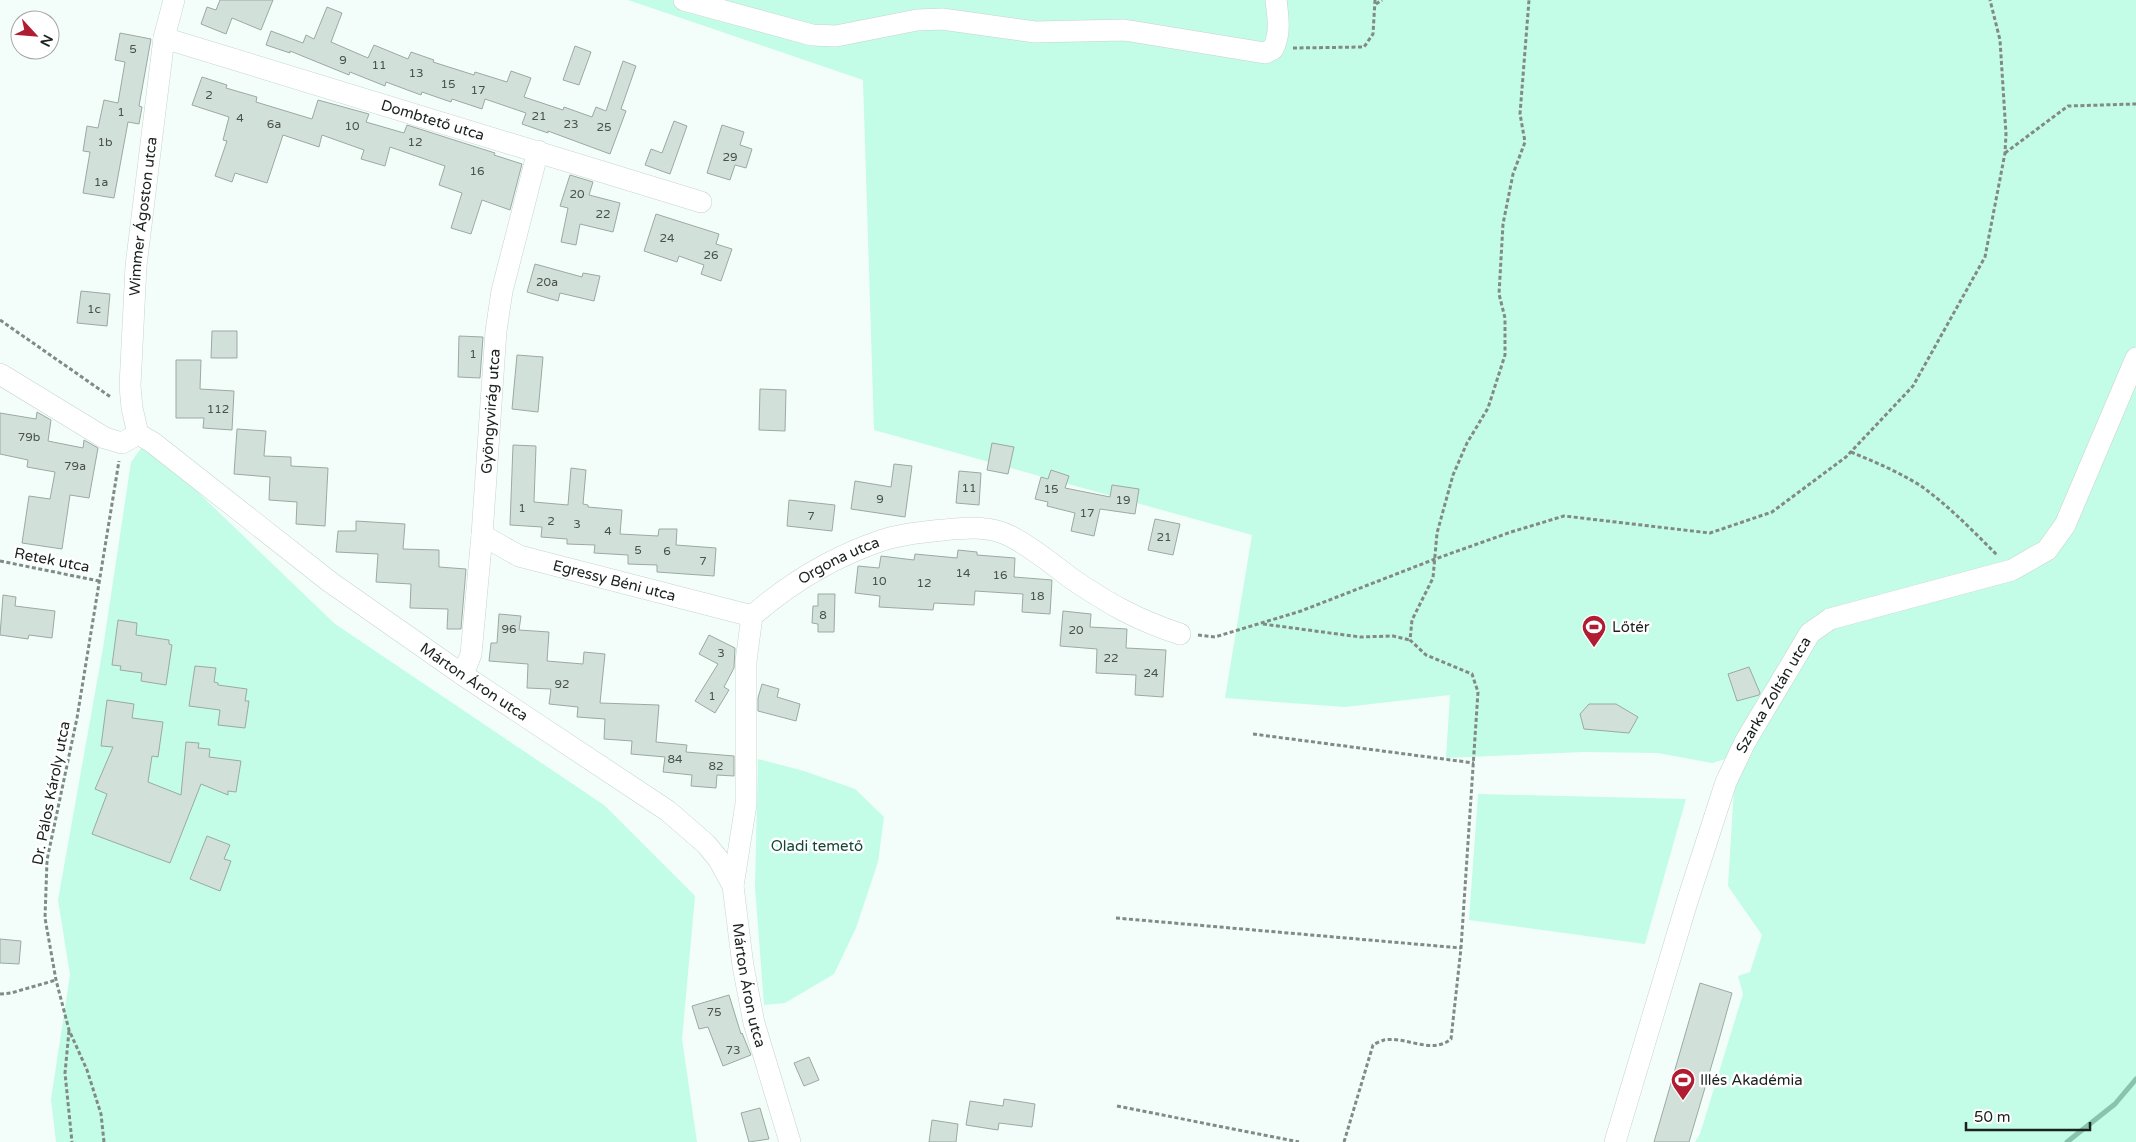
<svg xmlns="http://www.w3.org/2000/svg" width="2136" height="1142" font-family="'Varela Round',sans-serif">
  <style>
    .green { fill: #c3fce7 }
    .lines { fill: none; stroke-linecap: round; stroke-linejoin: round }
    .stream { stroke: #87c3ae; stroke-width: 5 }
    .building { fill: #d2e0da; stroke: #9ba9a4 }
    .minor-casing { stroke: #c6d4ce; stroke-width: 22 }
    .path { stroke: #828a87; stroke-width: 3; stroke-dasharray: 4 2.5; stroke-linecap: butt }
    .minor { stroke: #fff; stroke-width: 21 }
    .labels { text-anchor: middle; stroke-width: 5; stroke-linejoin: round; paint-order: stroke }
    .number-label { font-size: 12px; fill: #49514e }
    .street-label { font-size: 15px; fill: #1b211f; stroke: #fff }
    .poi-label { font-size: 15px; fill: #1b211f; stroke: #fff; text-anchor: start }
    .park-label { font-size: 15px; fill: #144638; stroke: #fff }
  </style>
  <rect width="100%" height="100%" fill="#f3fefa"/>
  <g class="green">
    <path d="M628,0H2136V1142H1695L1700,1134L1743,994L1738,976L1750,972L1762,935L1728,886L1736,756L1712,763L1658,753L1583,752L1446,758L1450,695L1345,707L1225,698L1252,535L874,430L863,80Z"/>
    <path d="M142,447L154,450L335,624L604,805L695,896L682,1039L697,1142H56L51,1099L70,975L58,900L103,648L131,462Z"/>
    <path d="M758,759L804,771L855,789L884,817L878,862L856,928L834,974L785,1003L764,1005L755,887Z"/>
    <path d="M1478,794L1686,799L1645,944L1469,920Z"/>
  </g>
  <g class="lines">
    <path class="stream" d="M2067,1142L2115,1104L2136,1079"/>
  </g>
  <g class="building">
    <path d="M220,0H273L261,30L232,18L226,34L201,24L207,7L216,10Z"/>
    <path d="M327,7L342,13L331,42L368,58L374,45L408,59L411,52L434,60L433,62L474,75L475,72L507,82L511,71L531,78L524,97L563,110L564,107L592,117L596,107L606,111L623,61L636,66L621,109L626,111L610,154L548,131V133L522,124L526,113L485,99L482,109L452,99L451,102L422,92L421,95L386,82L385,86L350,72L349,75L290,51V53L266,45L271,31L303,43L306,35L314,39Z"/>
    <path d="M120,33L151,39L139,106L142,107L139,124L128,122L114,198L83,193L90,152L83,151L87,126L98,128L104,100L118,103L125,62L115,60Z"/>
    <path d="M575,46L591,52L579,85L563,80Z"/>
    <path d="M202,77L227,85L226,88L257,97L256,102L312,119L318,100L369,114L366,122L404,133L407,125L495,153L494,155L522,164L510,210L482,200L471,234L451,228L462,193L439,185L445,166L390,147L385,166L361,159L364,150L322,135L319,147L283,135L267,183L235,173L232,182L215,176L227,141L223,140L229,117L192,105Z"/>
    <path d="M674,121L687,126L670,174L645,165L651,149L662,153Z"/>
    <path d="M722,125L744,132L740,145L752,149L746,168L735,165L730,180L707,173Z"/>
    <path d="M570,175L593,182L589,195L620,203L613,232L580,224L576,245L561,242L568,208L560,206Z"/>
    <path d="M656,214L719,234L716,244L732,249L721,281L701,274L704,265L679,256L677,262L644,251Z"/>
    <path d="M535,264L582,277L583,273L600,276L594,301L560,293L558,301L527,292Z"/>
    <path d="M81,291L110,294L107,326L77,323Z"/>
    <path d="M212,331H237V358H211Z"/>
    <path d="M459,336L483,337L480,378L458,377Z"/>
    <path d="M517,355L543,357L538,412L512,409Z"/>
    <path d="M176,360H201L200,389L234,391L232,430L203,428L204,418H176Z"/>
    <path d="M760,389L786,390L785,431L759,430Z"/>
    <path d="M37,412L51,420L48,441L83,448L84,440L98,448L89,498L70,495L62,549L22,543L29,496L50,499L55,472L27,467L28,460L0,454V413L36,419Z"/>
    <path d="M237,429L266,431L264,456L291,457V466L328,468L325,526L296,524L297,502L269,500L270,477L234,474Z"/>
    <path d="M992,443L1014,447L1008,474L987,470Z"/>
    <path d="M513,445L536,446L534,502L568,505L571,468L586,470L583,504L588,505V507L622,510L620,534L658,536L659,529H677L676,545L716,548L714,576L657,572V565L628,564V555L594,553L595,545L567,544V539L541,537L542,527L510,525Z"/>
    <path d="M894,464L912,466L905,517L851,509L855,481L891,487Z"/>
    <path d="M1051,470L1069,476L1065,488L1110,497L1112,485L1139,489L1135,514L1100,509L1094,536L1071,531L1075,513L1047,506L1048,502L1035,499L1041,477L1048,479Z"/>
    <path d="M959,471L981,473L979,505L956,503Z"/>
    <path d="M789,500L835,505L832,531L787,526Z"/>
    <path d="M1155,519L1180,524L1173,555L1148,550Z"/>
    <path d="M356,521L405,524L403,549L439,550V567L466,569L461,629H447L448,609L410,608L411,584L376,582L378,554L336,552L338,531H356Z"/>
    <path d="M958,550L977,552V555L1015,558L1014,577L1052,580L1050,614L1022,612L1023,594L975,591L974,605L934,603L933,610L879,607L880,596L855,593L858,566L879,568L881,556L914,560L915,554L957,558Z"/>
    <path d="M818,594H835L834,632H818V624L812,623L813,606H818Z"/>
    <path d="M3,595L16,597L15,606L55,611L52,638L29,635L28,639L0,635Z"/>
    <path d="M1063,611L1091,614L1090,627L1127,629L1126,648L1166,650L1163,697L1135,695L1136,675L1096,673L1097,649L1060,646Z"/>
    <path d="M499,614L521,616L519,630L549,632L547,661L583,664L584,652L605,654L600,703L659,705L656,742L687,745L686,752L734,756V776L717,775L716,788L691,786L692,775L663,772L665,757L631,754L632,741L604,739L605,719L577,717L578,707L549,704L551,689L527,688L528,664L489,661L491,643H497Z"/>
    <path d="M118,620L137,623L136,635L169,640V644L172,645L166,685L141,681L142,673L120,670L121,666L112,665Z"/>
    <path d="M709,635L735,648L734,668L724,687L729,690L715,713L695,701L718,664L699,654Z"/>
    <path d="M195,666L216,668L214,682L218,683V685L247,689L245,701H249L245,728L218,725L220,710L189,706Z"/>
    <path d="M1749,667L1760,693L1759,695L1737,701L1728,674Z"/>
    <path d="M762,684L779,689L777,697L800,704L796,721L758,711V698Z"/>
    <path d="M107,700L134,704L132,718L163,722L158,757L152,756L148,782L181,795L186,742L199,743L198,748L210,749L209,757L241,761L236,792L228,791V795L201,784L170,863L92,834L107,794L95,789L113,747L101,746Z"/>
    <path d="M1589,704H1616L1638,717L1629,733L1584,729L1580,714Z"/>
    <path d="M207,836L230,845L224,859L231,861L220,891L190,879Z"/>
    <path d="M0,939L21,941L19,964L0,963Z"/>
    <path d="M1700,983L1732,993L1717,1047L1689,1142H1654Z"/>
    <path d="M729,995L741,1034L742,1033L751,1055L723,1066L708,1027L699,1029L692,1006Z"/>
    <path d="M809,1057L819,1080L804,1086L794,1063Z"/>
    <path d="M1004,1099L1035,1104L1032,1127L999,1123L998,1130L966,1125L970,1101L1003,1106Z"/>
    <path d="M760,1108L769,1139L749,1142L741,1113Z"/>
    <path d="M932,1120L958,1124L956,1142H929Z"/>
  </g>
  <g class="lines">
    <defs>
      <g id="minor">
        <path d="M684,0L812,35L836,36L917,20L942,19L1035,32L1124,30L1265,53L1273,49C1281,33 1278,17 1276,0"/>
        <path id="s1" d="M164,38L701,202"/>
        <path d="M0,374L105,438L122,443L138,434"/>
        <path id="s2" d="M138,434L152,442L330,582L463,675L668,811L706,844L719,860L733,886L743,966L754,1023L790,1142"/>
        <path id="s3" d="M138,434L132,408L130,386L136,266L164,38L174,0"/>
        <path id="s4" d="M482,535L519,556L752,616"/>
        <path id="s5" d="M463,675L471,654L482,535L496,331L502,291L538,151"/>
        <path id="s6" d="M733,886L746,804V661L752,616C790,583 835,556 883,540C901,534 923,532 943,530C965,528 989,525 1010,536C1032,547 1052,564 1072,579C1109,604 1137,620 1180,634"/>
        <path id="s7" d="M1615,1142L1687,902L1726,782L1745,742L1810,633L1830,619L2012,570L2047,550L2065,525L2136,358"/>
      </g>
    </defs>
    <use href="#minor" class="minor-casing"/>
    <g class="path">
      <path d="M1376,4L1382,0"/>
      <path d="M1293,48L1364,47L1373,34L1375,0"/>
      <path d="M2005,153L2068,106L2136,104"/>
      <path d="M0,320L112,398"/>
      <path d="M1851,452C1875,462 1899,472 1921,486C1949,506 1974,532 1998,556"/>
      <path d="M0,561L99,581"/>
      <path d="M1263,624L1360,637L1393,636L1410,640"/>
      <path d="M1198,635L1215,637L1301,611L1435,559L1511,532L1564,516L1710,533L1772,512L1846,457L1913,386L1985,257L2005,153L2006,134L2000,40L1990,0"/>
      <path d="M1253,734L1474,763"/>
      <path d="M1116,918L1461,948"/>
      <path d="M0,994L11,993L56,980"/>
      <path d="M69,1031L65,1073L72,1142"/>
      <path d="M1117,1106L1299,1142"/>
      <path d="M104,1142L101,1114L87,1070L69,1030L56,980L45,918L47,860L77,718L119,461"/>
      <path d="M1344,1142L1373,1045C1376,1043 1381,1041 1384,1040C1406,1036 1432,1055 1451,1039L1461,948L1478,692L1472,674L1426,655L1410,640L1412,620L1433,578L1437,533L1453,475L1467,443L1488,408L1505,355V318L1499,294L1503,224L1513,174L1525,142L1520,114L1529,0"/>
    </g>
    <use href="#minor" class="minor"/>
  </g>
  <defs>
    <symbol id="stadium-pin" viewBox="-11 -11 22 30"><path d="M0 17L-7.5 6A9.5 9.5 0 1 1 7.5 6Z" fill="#b01c31" stroke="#fff"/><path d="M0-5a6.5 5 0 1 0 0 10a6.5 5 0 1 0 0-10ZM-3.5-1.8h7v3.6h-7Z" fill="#fff"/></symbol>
  </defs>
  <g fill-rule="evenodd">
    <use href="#stadium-pin" x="1580" y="613" width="28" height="38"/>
    <use href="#stadium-pin" x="1669" y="1066" width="28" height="38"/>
  </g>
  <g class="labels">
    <g class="number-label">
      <text x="133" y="53">5</text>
      <text x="343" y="64">9</text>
      <text x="379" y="69">11</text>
      <text x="416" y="77">13</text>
      <text x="448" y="88">15</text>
      <text x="478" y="94">17</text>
      <text x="209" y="99">2</text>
      <text x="121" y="116">1</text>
      <text x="539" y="120">21</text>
      <text x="240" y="122">4</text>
      <text x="274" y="128">6a</text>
      <text x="571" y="128">23</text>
      <text x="352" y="130">10</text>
      <text x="604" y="131">25</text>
      <text x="105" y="146">1b</text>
      <text x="415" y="146">12</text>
      <text x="730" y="161">29</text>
      <text x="477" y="175">16</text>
      <text x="101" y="186">1a</text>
      <text x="577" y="198">20</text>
      <text x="603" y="218">22</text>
      <text x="667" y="242">24</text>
      <text x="711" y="259">26</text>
      <text x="547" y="286">20a</text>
      <text x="94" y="313">1c</text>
      <text x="473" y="358">1</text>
      <text x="218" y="413">112</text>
      <text x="29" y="441">79b</text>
      <text x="75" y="470">79a</text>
      <text x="969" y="492">11</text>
      <text x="1051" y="493">15</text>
      <text x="880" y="503">9</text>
      <text x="1123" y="504">19</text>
      <text x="522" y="512">1</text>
      <text x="1087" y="517">17</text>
      <text x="811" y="520">7</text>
      <text x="551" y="525">2</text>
      <text x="577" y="528">3</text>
      <text x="608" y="535">4</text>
      <text x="1164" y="541">21</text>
      <text x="638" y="554">5</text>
      <text x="667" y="555">6</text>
      <text x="703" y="565">7</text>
      <text x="963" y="577">14</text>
      <text x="1000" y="579">16</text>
      <text x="879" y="585">10</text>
      <text x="924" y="587">12</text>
      <text x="1037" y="600">18</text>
      <text x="823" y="619">8</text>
      <text x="509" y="633">96</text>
      <text x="1076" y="634">20</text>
      <text x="721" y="657">3</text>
      <text x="1111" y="662">22</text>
      <text x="1151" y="677">24</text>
      <text x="562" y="688">92</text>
      <text x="712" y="700">1</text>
      <text x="675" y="763">84</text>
      <text x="716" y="770">82</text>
      <text x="714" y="1016">75</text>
      <text x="733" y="1054">73</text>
    </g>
    <g class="street-label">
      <text dy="5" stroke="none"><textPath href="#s1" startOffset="281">Dombtető utca</textPath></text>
      <text dy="5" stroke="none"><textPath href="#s3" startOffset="219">Wimmer Ágoston utca</textPath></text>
      <text dy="5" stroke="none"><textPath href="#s5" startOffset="266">Gyöngyvirág utca</textPath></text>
      <text transform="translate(52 560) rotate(11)" y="5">Retek utca</text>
      <text dy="5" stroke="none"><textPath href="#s6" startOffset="375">Orgona utca</textPath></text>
      <text dy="5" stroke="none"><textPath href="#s4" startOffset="141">Egressy Béni utca</textPath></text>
      <text dy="5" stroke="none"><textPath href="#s2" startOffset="418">Márton Áron utca</textPath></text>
      <text dy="5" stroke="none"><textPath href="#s7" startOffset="476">Szarka Zoltán utca</textPath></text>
      <text transform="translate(51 793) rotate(-79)" y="5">Dr. Pálos Károly utca</text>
      <text dy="5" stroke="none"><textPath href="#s2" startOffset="852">Márton Áron utca</textPath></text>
    </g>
    <g class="poi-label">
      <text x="1612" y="632">Lőtér</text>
      <text x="1700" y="1085">Illés Akadémia</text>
    </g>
    <g class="park-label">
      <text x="817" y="851">Oladi temető</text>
    </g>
  </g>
  <g transform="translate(35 35) rotate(116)"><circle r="24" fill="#ffffff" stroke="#a4a6a5"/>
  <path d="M0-4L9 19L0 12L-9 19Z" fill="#b01c31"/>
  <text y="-8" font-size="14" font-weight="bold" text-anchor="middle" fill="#1b211f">N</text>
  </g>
  <path d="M1966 1122v8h124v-8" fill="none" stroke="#1b211f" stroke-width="2.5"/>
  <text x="1974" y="1122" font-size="15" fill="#1b211f" stroke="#ffffff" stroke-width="4" paint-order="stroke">50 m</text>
</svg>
